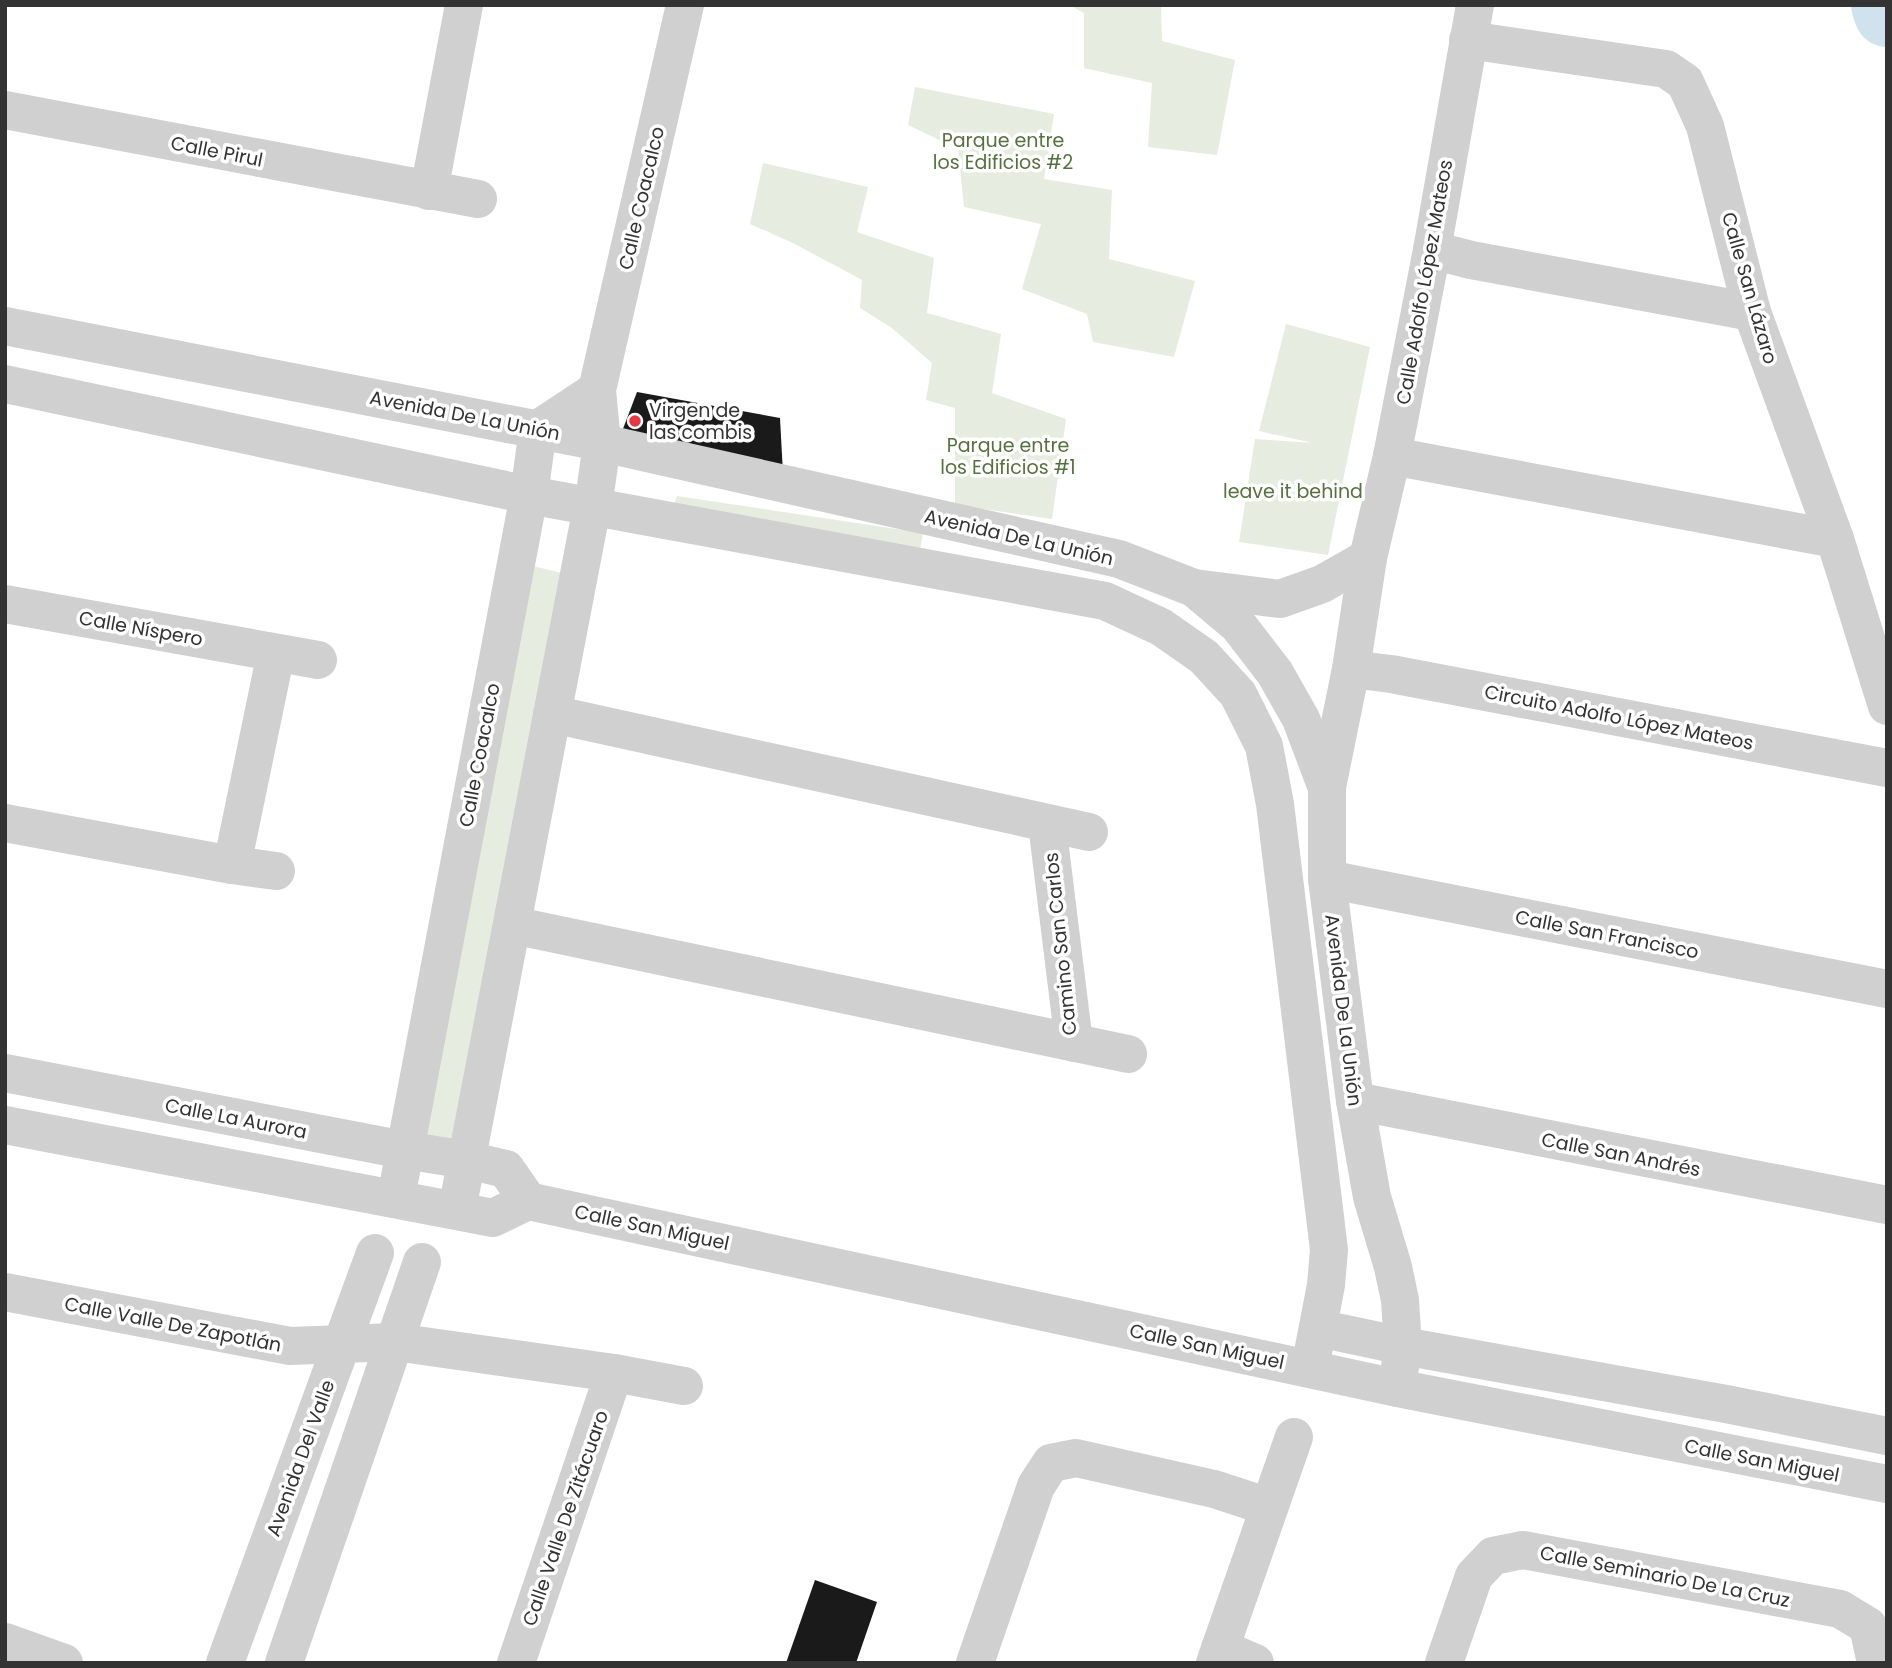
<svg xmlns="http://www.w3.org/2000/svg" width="1892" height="1668" font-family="Poppins,sans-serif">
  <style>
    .green { fill: #e6ecdf }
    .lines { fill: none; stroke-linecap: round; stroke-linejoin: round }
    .river { stroke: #cfe2ee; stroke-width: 66 }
    .building { fill: #1a1a1a }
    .minor { stroke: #d0d0d0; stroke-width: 38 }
    .tertiary { stroke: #d0d0d0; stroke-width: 38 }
    .poi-dot { fill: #e63946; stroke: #fff; stroke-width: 2.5 }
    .labels { text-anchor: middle; stroke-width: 7; stroke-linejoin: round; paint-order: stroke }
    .park-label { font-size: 19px; fill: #56703f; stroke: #fff }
    .street-label { font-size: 19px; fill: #333; stroke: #fff }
    .poi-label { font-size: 19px; fill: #333; stroke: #fff; text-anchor: start }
  </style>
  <rect width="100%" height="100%" fill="#fff"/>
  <g class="green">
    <path d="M1069,5H1161L1162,41L1235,60L1217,155L1148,147L1152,83L1084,68V13Z"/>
    <path d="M915,87L1054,114L1044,179L1112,190L1109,259L1195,281L1174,357L1093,342L1087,314L1022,289L1041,224L964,207L958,149L908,125Z"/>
    <path d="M763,163L868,187L857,232L934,258L927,313L1001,334L992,393L1066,419L1052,519L955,505V408L926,400L932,363L892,328L860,308L862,280L793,243L750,224Z"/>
    <path d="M1286,324L1370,347L1328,555L1239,542L1255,439L1313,443L1259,431Z"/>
    <path d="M677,496L923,533L918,560L668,519Z"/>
    <path d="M529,565L566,574L453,1143L415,1145Z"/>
  </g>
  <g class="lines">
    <path class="river" d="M1884,5L1887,14"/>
  </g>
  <g class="building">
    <path d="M637,392L780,418L783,474L618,442Z"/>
    <path d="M815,1580L877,1602L856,1663H786Z"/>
  </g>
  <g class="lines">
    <g class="minor">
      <path d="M1468,40L1666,69L1685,82L1705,126L1752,312L1835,539L1887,706"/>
      <path d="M5,110L478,199"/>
      <path d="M429,191L464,5"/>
      <path d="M1432,250L1471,260L1752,312"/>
      <path d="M5,326L580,438L1119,559L1194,588L1238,625L1275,673L1301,719L1327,788V879L1355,1101L1372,1197L1393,1267L1400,1300L1403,1346L1397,1388"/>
      <path d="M5,384L529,495L1105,601L1161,627L1204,657L1238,694L1264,746L1275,804L1329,1250L1326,1285L1310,1368"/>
      <path d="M1392,456L1835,539"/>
      <path d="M1194,588L1280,599L1322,584L1368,558"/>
      <path d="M5,604L318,660"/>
      <path d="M1351,669L1391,674L1887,768"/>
      <path d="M552,714L1089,832"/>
      <path d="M1327,787L1351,669L1368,558L1392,456L1432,250L1475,5"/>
      <path d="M5,823L232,865L276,871"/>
      <path d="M1047,824L1074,1043"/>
      <path d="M232,865L276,653"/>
      <path d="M1327,879L1887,989"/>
      <path d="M512,925L1128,1054"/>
      <path d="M1355,1101L1887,1205"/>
      <path d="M396,1198L529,495L538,429L597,390"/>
      <path d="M457,1210L596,486L602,443L597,390L685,5"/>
      <path d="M5,1292L290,1346L395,1342L614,1373L684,1386"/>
      <path d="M1318,1328L1403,1346L1726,1404L1887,1436"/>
      <path d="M5,1642L64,1663"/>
      <path d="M1220,1648L1255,1663"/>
      <path d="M225,1663L375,1253"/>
      <path d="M284,1663L422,1262"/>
      <path d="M516,1663L614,1373"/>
      <path d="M975,1663L1036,1486L1051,1463L1076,1458L1214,1489L1269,1507"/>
      <path d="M1215,1663L1294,1437"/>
      <path d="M1444,1663L1474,1576L1493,1556L1523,1550L1840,1609L1868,1626L1876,1663"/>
    </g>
    <g class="tertiary">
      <path d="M5,1073L404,1150L467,1160L506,1169L528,1201"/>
      <path d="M5,1125L493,1218L528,1201L1397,1388L1887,1484"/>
    </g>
  </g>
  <circle class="poi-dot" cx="635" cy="421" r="7"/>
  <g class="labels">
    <g class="park-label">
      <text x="1003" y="147">Parque entre<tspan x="1003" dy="22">los Edificios #2</tspan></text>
      <text x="1008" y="452">Parque entre<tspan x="1008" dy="22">los Edificios #1</tspan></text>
      <text x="1293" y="498">leave it behind</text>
    </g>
    <g class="street-label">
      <text transform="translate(217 151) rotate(11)" y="7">Calle Pirul</text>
      <text transform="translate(641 198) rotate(-77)" y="7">Calle Coacalco</text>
      <text transform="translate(1424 282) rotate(-80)" y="7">Calle Adolfo López Mateos</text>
      <text transform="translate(1750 288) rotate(74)" y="7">Calle San Lázaro</text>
      <text transform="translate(465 415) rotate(11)" y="7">Avenida De La Unión</text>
      <text transform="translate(1019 537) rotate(13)" y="7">Avenida De La Unión</text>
      <text transform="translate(141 628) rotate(10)" y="7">Calle Níspero</text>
      <text transform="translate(1619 717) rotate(11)" y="7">Circuito Adolfo López Mateos</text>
      <text transform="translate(479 755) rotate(-79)" y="7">Calle Coacalco</text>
      <text transform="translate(1607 934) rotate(11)" y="7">Calle San Francisco</text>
      <text transform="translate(1060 944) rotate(-96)" y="7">Camino San Carlos</text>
      <text transform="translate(1344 1010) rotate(83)" y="7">Avenida De La Unión</text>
      <text transform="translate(236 1118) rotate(11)" y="7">Calle La Aurora</text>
      <text transform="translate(1621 1154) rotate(11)" y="7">Calle San Andrés</text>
      <text transform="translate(652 1227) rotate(12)" y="7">Calle San Miguel</text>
      <text transform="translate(173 1324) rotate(11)" y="7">Calle Valle De Zapotlán</text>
      <text transform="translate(1207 1346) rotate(12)" y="7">Calle San Miguel</text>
      <text transform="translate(300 1458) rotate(-70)" y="7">Avenida Del Valle</text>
      <text transform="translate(1762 1460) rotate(11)" y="7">Calle San Miguel</text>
      <text transform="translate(565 1518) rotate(-71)" y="7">Calle Valle De Zitácuaro</text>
      <text transform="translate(1665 1576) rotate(11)" y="7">Calle Seminario De La Cruz</text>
    </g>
    <g class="poi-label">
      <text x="649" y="417">Virgen de<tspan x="649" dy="22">las combis</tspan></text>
    </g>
  </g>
  <rect width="1892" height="1668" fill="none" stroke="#333333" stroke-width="14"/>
</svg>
